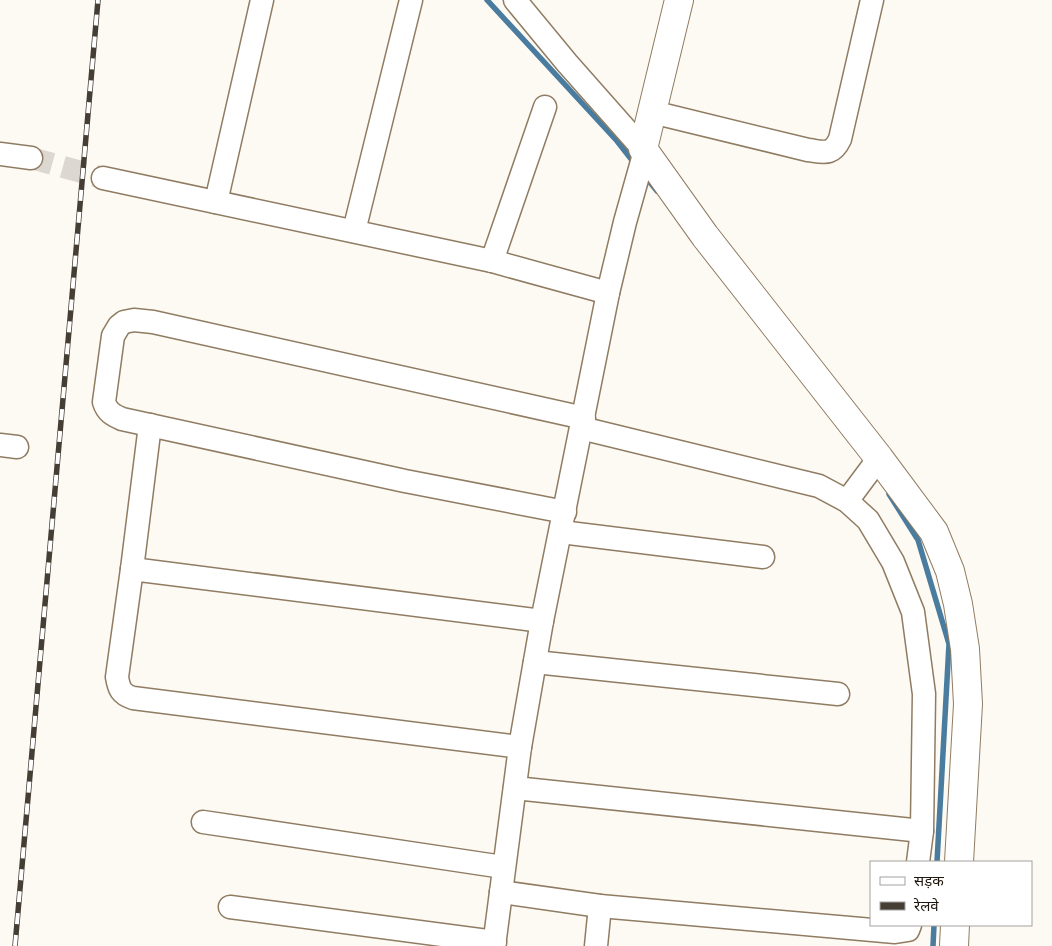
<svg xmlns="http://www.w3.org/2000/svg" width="1052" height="946" font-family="Lora,'Noto Sans Devanagari',serif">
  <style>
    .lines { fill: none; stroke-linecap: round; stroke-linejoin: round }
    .stream { stroke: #497c9f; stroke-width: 5.5 }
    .street-tunnel { stroke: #dcd7d0; stroke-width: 22; stroke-dasharray: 22 11; stroke-linecap: butt }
    .street-casing { stroke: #8f7c62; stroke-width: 25 }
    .secondary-casing { stroke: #8f7c62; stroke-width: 30 }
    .street { stroke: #fff; stroke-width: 22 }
    .secondary { stroke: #fff; stroke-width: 28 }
    .rail-casing { stroke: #453e35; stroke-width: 5.5 }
    .rail { stroke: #fff; stroke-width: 4; stroke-dasharray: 11; stroke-linecap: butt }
  </style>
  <rect width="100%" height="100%" fill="#fdf9f3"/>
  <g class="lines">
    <g class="stream">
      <path d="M487,0L617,141L635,164"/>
      <path d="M644,175L657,191"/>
      <path d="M889,494L918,540L949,644L937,862"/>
      <path d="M933,946L934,925"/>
    </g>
    <path class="street-tunnel" d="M31,158L103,178"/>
    <defs>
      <g id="street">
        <path d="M652,112L808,150C824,152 832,156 840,139L872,0"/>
        <path d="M0,154L31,158"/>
        <path d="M103,178L492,261L608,293"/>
        <path d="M216,202L262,0"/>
        <path d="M354,231L411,0"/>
        <path d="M492,261L545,107"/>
        <path d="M581,428L819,486L847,501L868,520L893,562L913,612L924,694L922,831L918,862"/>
        <path d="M0,445L17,447"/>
        <path d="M847,501L879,458"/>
        <path d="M565,512L405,481L122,419C113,415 107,412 104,402L113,336L119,326L124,322L134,320L153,322L584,418"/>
        <path d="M561,532L763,557"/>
        <path d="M132,569L150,425"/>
        <path d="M535,662L838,694"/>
        <path d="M520,747L133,698C121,694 119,689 117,677L132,569L542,621"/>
        <path d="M515,788L922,831"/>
        <path d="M203,822L503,867"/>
        <path d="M501,892L600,906L895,932L908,930L910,925"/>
        <path d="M230,907L495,942"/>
        <path d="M494,946L520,747L542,621L608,293L625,222L643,158V149L567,63L515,0"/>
        <path d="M596,946L600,906"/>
      </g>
      <g id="secondary">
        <path d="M679,0L643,149L705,236L879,458L934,532L950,571L958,604L965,649L968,704L959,862"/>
        <path d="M954,946L955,925"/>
      </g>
    </defs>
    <use href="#street" class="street-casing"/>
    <use href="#secondary" class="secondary-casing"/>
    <use href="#street" class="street"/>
    <use href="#secondary" class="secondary"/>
    <defs>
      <path id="rail" d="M15,946L98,0"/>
    </defs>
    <use href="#rail" class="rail-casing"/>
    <use href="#rail" class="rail"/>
  </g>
  <rect x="870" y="861" width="162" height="65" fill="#ffffff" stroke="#a5a29e"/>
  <rect x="880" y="877" width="25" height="8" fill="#ffffff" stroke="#a5a29e"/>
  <text x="914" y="886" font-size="15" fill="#1f170d">सड़क</text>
  <rect x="880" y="902" width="25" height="8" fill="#453e35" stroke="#a5a29e"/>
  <text x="914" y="911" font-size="15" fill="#1f170d">रेलवे</text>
</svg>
